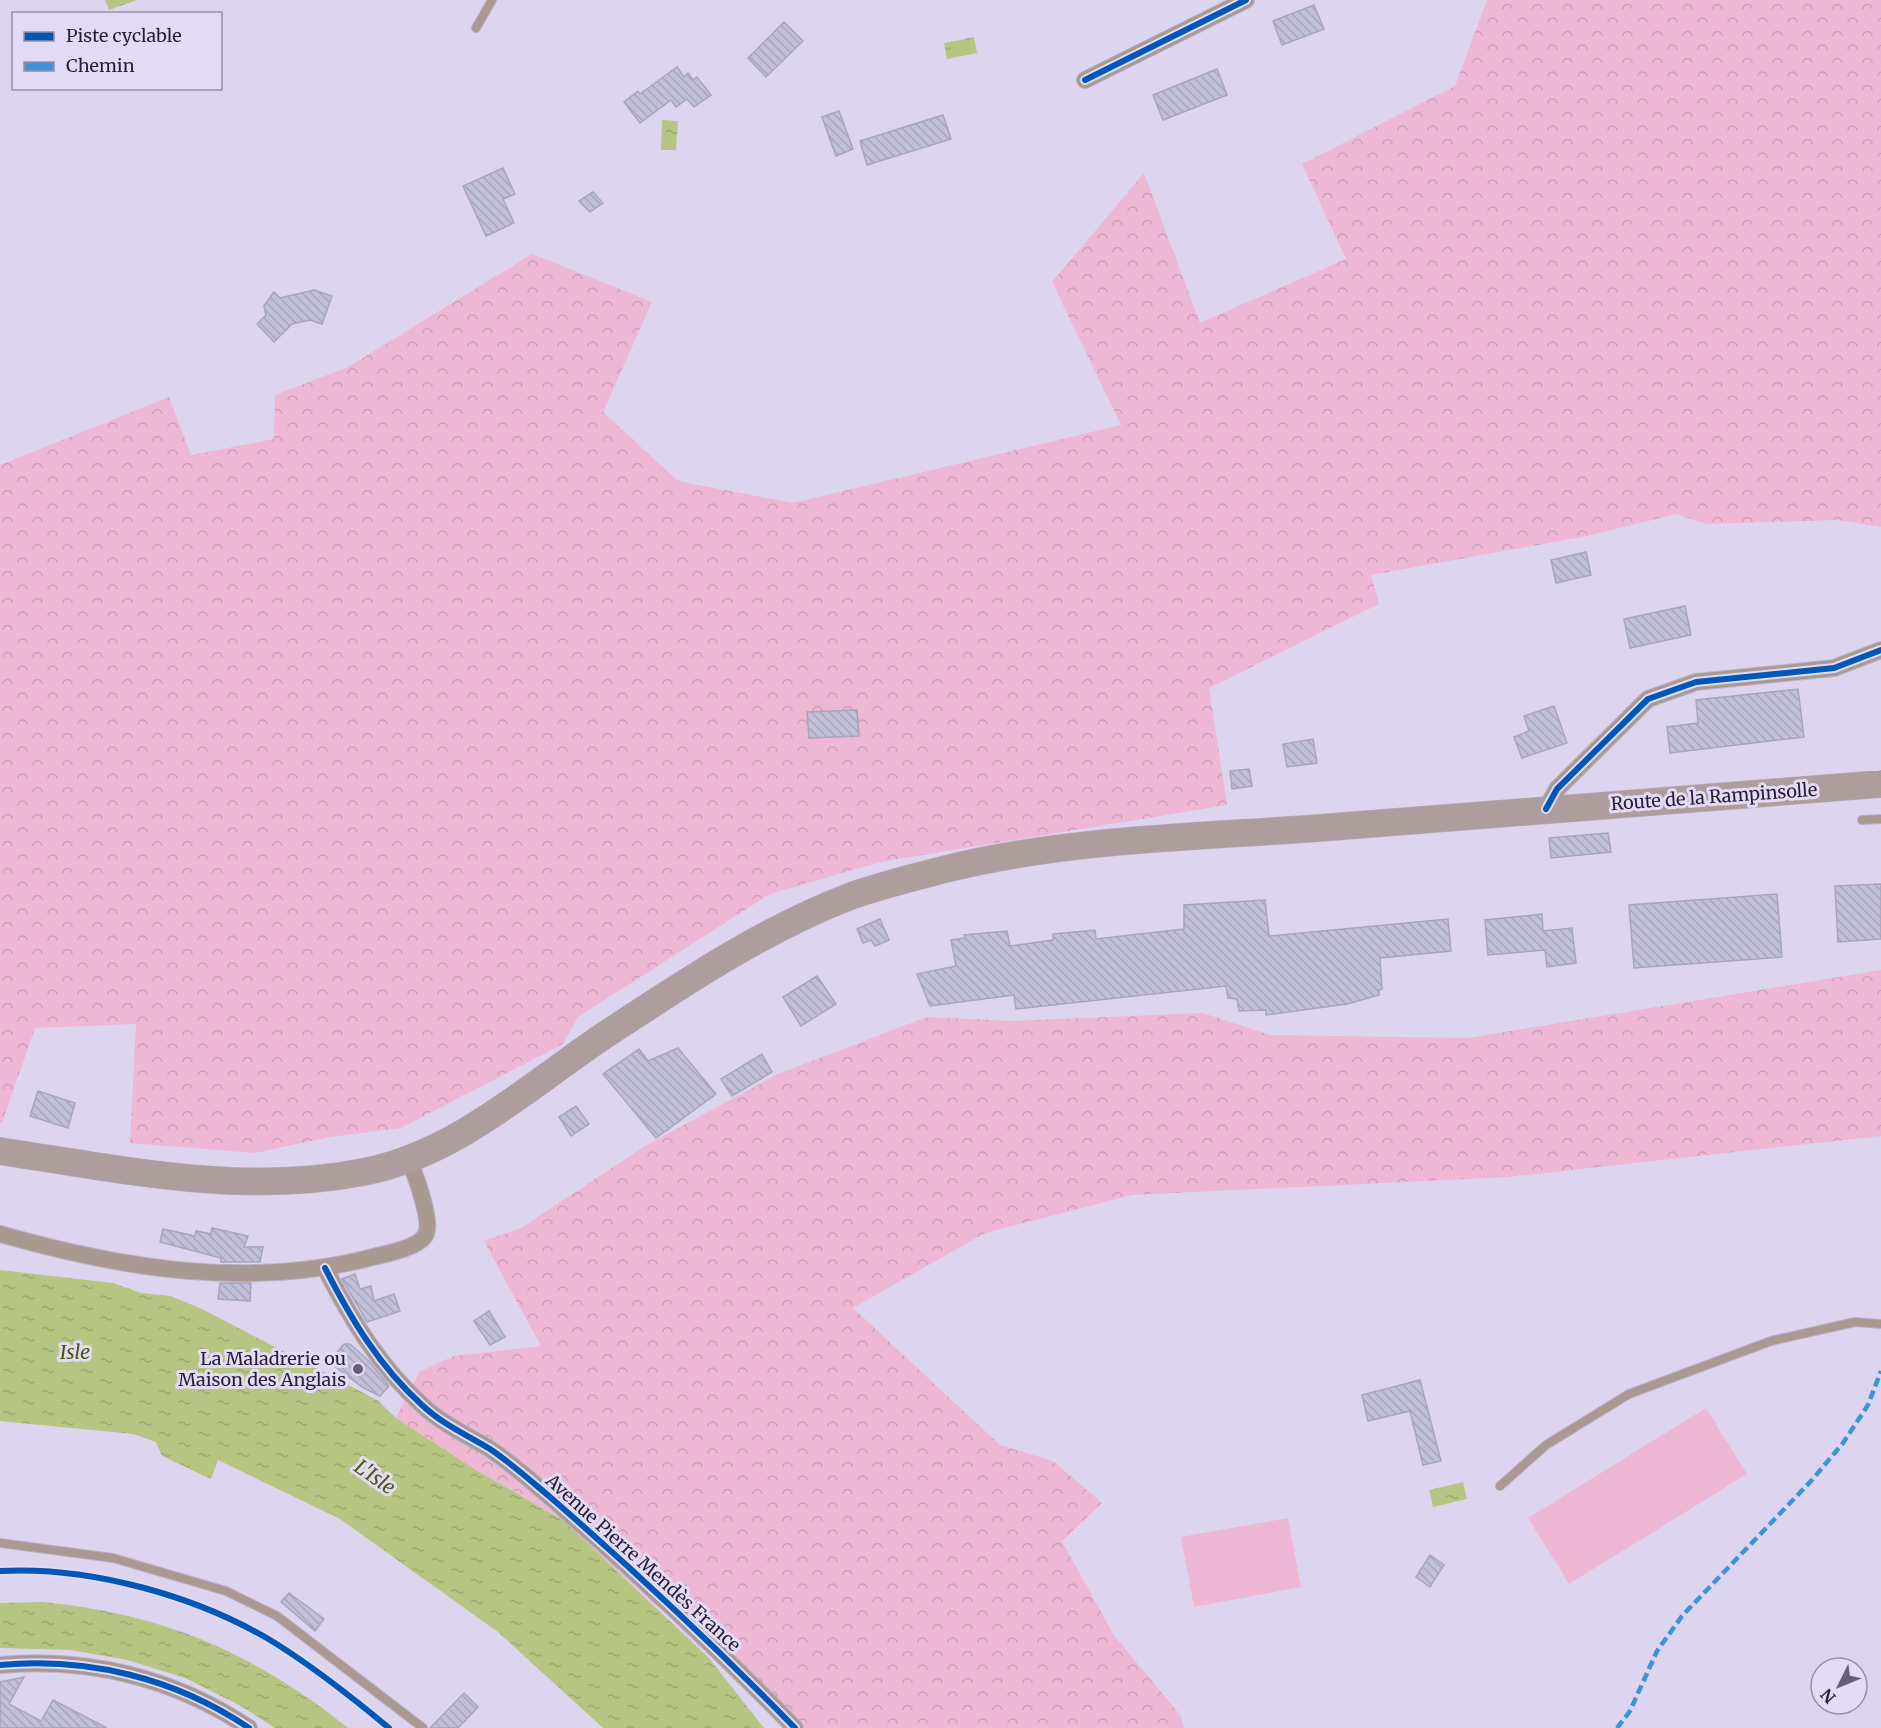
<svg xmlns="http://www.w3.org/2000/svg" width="1881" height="1728" font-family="Merriweather,serif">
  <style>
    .forest { fill: url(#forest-crowns) }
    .pitch { fill: #eeb8d4 }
    .water { fill: url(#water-ripples) }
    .building { fill: url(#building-back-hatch); stroke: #a7a4bc; stroke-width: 1.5 }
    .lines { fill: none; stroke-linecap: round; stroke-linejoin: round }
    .lane-casing { stroke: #b9b2c8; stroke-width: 10 }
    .street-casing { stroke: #b9b2c8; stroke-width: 18 }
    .primary-casing { stroke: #b9b2c8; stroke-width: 28 }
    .lane { stroke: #aa9991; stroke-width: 8 }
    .street { stroke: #aa9991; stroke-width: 16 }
    .primary { stroke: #ad9d9d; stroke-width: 27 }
    .quiet { stroke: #3b94d8; stroke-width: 4.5; stroke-dasharray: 9 4.5; stroke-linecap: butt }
    .cycleway-casing { stroke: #e3daf5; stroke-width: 10 }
    .cycleway { stroke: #0057b8; stroke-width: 6 }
    .poi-dot { fill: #675d77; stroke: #e3daf5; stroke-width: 2 }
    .labels { text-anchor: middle; stroke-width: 6; stroke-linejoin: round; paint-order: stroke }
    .street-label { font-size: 18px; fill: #271d36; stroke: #e3daf5 }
    .poi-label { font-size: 18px; fill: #271d36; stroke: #e3daf5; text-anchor: end }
    .water-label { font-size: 20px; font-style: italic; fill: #495806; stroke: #e3daf5 }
  </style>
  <defs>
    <pattern id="forest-crowns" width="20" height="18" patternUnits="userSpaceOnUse" patternTransform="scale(1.5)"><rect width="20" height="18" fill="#eeb8d4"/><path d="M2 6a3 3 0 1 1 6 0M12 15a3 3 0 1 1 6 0" fill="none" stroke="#cc9eb7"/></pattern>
    <pattern id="water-ripples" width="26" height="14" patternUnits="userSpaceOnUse" patternTransform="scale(1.5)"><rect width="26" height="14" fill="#b7c583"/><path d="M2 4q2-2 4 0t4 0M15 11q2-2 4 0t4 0" fill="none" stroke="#9da972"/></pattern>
    <pattern id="building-back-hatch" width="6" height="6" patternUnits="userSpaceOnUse" patternTransform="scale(1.5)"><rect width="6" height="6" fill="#c2c0d9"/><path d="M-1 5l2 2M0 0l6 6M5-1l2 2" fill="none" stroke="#a7a5bb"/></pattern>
  </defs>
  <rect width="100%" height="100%" fill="#ddd4f0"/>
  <g class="forest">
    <path d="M1487,0H1881V527L1838,520L1706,524L1677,514L1582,537L1371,575L1379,604L1209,688L1227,805L880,862L770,894L578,1017L563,1044L401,1128L330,1137L255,1153L130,1143L136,1024L35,1028L2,1123H0V465L169,397L191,455L274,439L275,395L348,367L532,254L652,302L603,412L678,481L793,503L1121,425L1052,282L1144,173L1200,323L1346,259L1302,164L1455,86Z"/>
    <path d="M1881,970V1136L1508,1177L1132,1195L985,1233L853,1308L1000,1445L1053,1461L1102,1503L1062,1541L1113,1634L1181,1716L1184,1728H784L688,1630L653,1603L557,1516L476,1470L396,1418L419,1372L454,1356L541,1346L484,1241L521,1228L645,1146L778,1074L927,1017L1013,1021L1203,1013L1270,1035L1468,1038Z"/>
  </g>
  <g class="pitch">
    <path d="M1706,1408L1747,1474L1569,1584L1528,1518Z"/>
    <path d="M1288,1518L1301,1587L1194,1607L1181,1537Z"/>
  </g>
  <g class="water">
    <path d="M105,0H137L109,10Z"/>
    <path d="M974,37L977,53L947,59L944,43Z"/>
    <path d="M662,120L678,121L676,150H661Z"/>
    <path d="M0,1270L113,1283L141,1293L171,1296L202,1309L377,1400L396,1418L476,1470L563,1520L709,1658L764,1728H603L498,1632L340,1519L218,1460L211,1479L162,1456L156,1442L133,1434L0,1421Z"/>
    <path d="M1463,1482L1467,1499L1433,1507L1429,1490Z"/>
    <path d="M42,1602C165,1614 252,1652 348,1728H275L241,1706L185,1678L127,1660L71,1650L0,1648V1603Z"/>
  </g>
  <g class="building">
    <path d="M1314,5L1324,29L1282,45L1273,21Z"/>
    <path d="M784,22L803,41L766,77L748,58Z"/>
    <path d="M677,67L684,77L688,73L693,80L697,77L711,95L694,107L687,99L676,107L671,100L640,123L624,102L638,91L640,94Z"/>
    <path d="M1217,69L1227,95L1163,120L1153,95Z"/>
    <path d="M839,111L853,149L836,156L822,117Z"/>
    <path d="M943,115L951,139L867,165L860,141Z"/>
    <path d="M503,168L515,194L503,199L514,223L486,236L463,186Z"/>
    <path d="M593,192L603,203L590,212L579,201Z"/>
    <path d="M314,290L332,296L322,324L310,320L292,324L274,342L257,324L266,315L264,306L274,292L280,298Z"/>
    <path d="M1586,552L1591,575L1556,583L1551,560Z"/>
    <path d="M1685,606L1691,635L1630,648L1624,619Z"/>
    <path d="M1798,689L1804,737L1670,753L1667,727L1698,723L1696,700Z"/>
    <path d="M1554,706L1567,743L1522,758L1514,737L1529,731L1524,716Z"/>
    <path d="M857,710L859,736L809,738L807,712Z"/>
    <path d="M1313,739L1317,763L1287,767L1283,744Z"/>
    <path d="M1249,769L1252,786L1232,789L1230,771Z"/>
    <path d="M1608,833L1611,852L1551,858L1549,838Z"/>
    <path d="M1881,884V939L1838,942L1835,886Z"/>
    <path d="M1777,894L1782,957L1634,968L1629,905Z"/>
    <path d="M1265,900L1269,936L1448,919L1451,951L1380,958L1382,989L1379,990V995L1347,1004L1266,1015V1010L1239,1011L1237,999L1228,998L1226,986L1016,1009L1014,995L930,1006L917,974L956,966L951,940L965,938L964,935L1007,931L1010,946L1053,940V934L1095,930L1096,939L1184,929V905Z"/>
    <path d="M1542,914L1543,931L1572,928L1576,963L1547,967L1545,950L1488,955L1485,920Z"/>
    <path d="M880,919L889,940L875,946L871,940L863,943L857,929Z"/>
    <path d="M817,976L836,1004L801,1026L783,997Z"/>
    <path d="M678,1048L716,1094L656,1138L603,1074L639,1049L648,1061Z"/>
    <path d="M762,1054L772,1072L732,1096L721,1079Z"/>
    <path d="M38,1091L75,1103L68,1128L30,1116Z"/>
    <path d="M576,1106L589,1124L571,1136L559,1117Z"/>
    <path d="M212,1228L248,1236L244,1247H263L260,1262H221V1258L160,1242L163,1229L195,1236L196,1231L211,1234Z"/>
    <path d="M355,1274L360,1289L371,1286L374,1301L394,1294L400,1311L367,1322L342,1279Z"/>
    <path d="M220,1283H251L250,1301L218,1299Z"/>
    <path d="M489,1311L505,1337L490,1345L474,1321Z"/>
    <path d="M344,1344H350L369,1361L389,1386L380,1396L362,1387L329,1362Z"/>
    <path d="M1420,1380L1441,1461L1423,1465L1410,1411L1368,1421L1362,1395Z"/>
    <path d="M1430,1555L1444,1565L1430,1587L1416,1577Z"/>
    <path d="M289,1593L324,1619L315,1631L281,1602Z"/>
    <path d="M24,1677L9,1704L41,1721L53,1700L107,1728H0V1682Z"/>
    <path d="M464,1693L478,1707L458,1728H430Z"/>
  </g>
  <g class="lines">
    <defs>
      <g id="lane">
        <path d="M476,28L492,0"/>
        <path d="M1862,820L1881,819"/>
        <path d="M1500,1486L1546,1445L1629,1394L1771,1341L1855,1322L1881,1324"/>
        <path d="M0,1543L113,1558L226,1591L277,1616L423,1728"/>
      </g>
      <g id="street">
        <path d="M1085,80L1246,0"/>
        <path d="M1546,809L1557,789L1648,699L1696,682L1834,668L1881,650"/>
        <path d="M0,1234C122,1269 252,1290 377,1256C390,1253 420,1247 426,1234C432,1220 415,1173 408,1159"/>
        <path d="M325,1268C351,1319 379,1366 422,1405C442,1424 467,1435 490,1449C511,1463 531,1481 550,1497C635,1571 717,1648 795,1728"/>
        <path d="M0,1665C88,1657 175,1678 249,1728"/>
      </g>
      <path id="primary" d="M0,1151C119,1169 243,1196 363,1172C454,1155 528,1087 602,1037C681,985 762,930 851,896C882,885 915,877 946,869C1066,839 1197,837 1319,828C1507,814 1694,799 1881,784"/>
    </defs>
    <use href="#lane" class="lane-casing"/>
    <use href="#street" class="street-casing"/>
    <use href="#primary" class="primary-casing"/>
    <use href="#lane" class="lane"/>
    <use href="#street" class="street"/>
    <use href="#primary" class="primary"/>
    <path class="quiet" d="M1617,1728L1630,1711L1657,1651L1682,1616L1812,1480L1843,1443L1868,1405L1881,1371"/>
    <defs>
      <g id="cycleway">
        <path d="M1085,80L1246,0"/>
        <path d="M1546,809L1557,789L1648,699L1696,682L1834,668L1881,650"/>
        <path d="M325,1268C351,1319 379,1366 422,1405C442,1424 467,1435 490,1449C511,1463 531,1481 550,1497C635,1571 717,1648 795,1728"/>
        <path d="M0,1571C90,1566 198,1596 275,1643C315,1668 353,1698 389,1728"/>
        <path d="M0,1665C88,1657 175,1678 249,1728"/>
      </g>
    </defs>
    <use href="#cycleway" class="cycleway-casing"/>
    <use href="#cycleway" class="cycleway"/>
  </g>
  <circle class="poi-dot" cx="358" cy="1369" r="6"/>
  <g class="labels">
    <g class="street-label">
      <text transform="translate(1714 797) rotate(-4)" y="6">Route de la Rampinsolle</text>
      <text transform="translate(643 1563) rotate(42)" y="6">Avenue Pierre Mendès France</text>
    </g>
    <g class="poi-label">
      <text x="346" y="1365">La Maladrerie ou<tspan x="346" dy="21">Maison des Anglais</tspan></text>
    </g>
    <g class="water-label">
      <text x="75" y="1359">Isle</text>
      <text transform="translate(375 1477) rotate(35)" y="7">L'Isle</text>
    </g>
  </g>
  <rect x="12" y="12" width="210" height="78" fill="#e3daf5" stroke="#988ea9" stroke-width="1.5"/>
  <rect x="24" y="32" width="30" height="9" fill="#0057b8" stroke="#988ea9" stroke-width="1.5"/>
  <text x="66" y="42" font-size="18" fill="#271d36">Piste cyclable</text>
  <rect x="24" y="62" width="30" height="9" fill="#3b94d8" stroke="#988ea9" stroke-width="1.5"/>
  <text x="66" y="72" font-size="18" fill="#271d36">Chemin</text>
  <g transform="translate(1839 1686) rotate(227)"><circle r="28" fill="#e3daf5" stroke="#988ea9" stroke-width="1.5"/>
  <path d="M0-4.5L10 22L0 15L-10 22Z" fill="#675d77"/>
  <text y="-9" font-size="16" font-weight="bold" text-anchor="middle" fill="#271d36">N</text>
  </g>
</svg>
